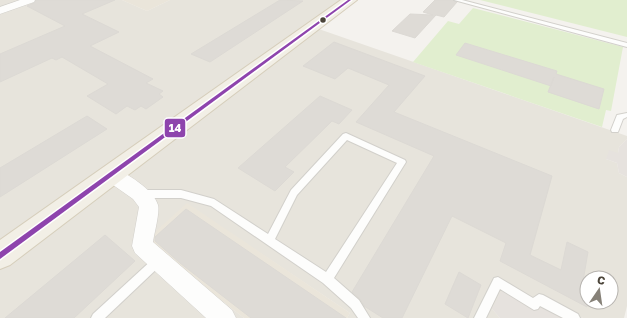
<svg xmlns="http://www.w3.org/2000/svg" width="627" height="318" font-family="'Golos Text',sans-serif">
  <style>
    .residential { fill: #e7e4dc; fill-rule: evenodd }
    .industrial { fill: #e6e2de }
    .education { fill: #eae5da }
    .green { fill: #e1eecf }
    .building { fill: #dedbd6; stroke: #dcd9d4 }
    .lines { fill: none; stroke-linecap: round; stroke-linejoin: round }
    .service-casing { stroke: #d2d0cb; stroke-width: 2 }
    .minor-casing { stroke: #d2d0cb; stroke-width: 1 }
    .primary-casing { stroke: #d6cebb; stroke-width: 2 }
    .service { fill: #fdfdfc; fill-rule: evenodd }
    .minor { fill: #fdfdfc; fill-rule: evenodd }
    .primary { fill: #f2efe6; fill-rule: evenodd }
    .bus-1-casing { stroke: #fff; stroke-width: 3 }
    .bus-1 { fill: #8e44ad; fill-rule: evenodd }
    .bus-dot { fill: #4b4439; stroke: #fff; stroke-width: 1.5 }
    .line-badge { stroke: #fff; stroke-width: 1.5 }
    .badge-label { font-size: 11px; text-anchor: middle; font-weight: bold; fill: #fff }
  </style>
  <rect width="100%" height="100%" fill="#f4f2ee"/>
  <path class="residential" d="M0,0H122L147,11L170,0H350L313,27L627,136V139L619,147L618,153L606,159L617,163L619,173L627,177V306L624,318H583L547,298L492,309L500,318H347L350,313L187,204L146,241L244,318H0ZM587,278H611V302H587Z"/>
  <g class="industrial">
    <path d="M627,139V177L619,173L617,163L606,159L609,150L618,153L619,147Z"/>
    <path d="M505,284L539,306L547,298L583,318H500L492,309Z"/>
  </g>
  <g class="education">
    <path d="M122,0H170L147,11Z"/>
    <path d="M187,203L350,313L347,318H244L145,241Z"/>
  </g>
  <g class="green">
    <path d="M480,0H627V37Z"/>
    <path d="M473,8L623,47L611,111L606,110L602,127L413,62L448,21L459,24Z"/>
  </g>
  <g class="building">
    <path d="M36,0H115L82,14L119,32L90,46L153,79L146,83L163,91L159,94L163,97L146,109L141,106L135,110L127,106L116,114L87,96L108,84L62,57L56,60L52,58L0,82V54L65,26L27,6L34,3Z"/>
    <path d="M280,0L303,1L210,62L191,54Z"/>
    <path d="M435,0H453L457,2L444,17L436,15L415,38L392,31L410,14L433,15L423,12Z"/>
    <path d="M334,42L425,76L394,112L552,176L530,255L561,270L567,242L588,252L583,281L587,283V307L500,261L506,243L452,216L402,318H383L364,306L360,299L352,292L434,156L356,122L389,85L348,68L335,79L303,66Z"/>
    <path d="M465,43L557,71L556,74L604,89L599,109L548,92L554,77L551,86L456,55Z"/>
    <path d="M320,96L352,110L339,124L332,121L285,167L294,172L275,191L238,168Z"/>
    <path d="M87,116L107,129L0,197V168Z"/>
    <path d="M186,209L346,318H251L180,263L155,241V237Z"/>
    <path d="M105,235L135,261L74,318H5Z"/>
    <path d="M459,272L481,285L468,318L445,304Z"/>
  </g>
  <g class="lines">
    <defs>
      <g id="service">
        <path d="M454,0H462L627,43V47Z"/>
        <path d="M627,113V117L623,119L618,132H612L611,130L617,115Z"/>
        <path d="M346,133L405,160L406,162L334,278L359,300L370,318H358L351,308L323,283L211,206L181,198H142L139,197L138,194L139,191L142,190H181L214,199L268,234L291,190L343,134ZM347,140L397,163L326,272L275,239L297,195Z"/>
        <path d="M158,256L162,258L163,261L162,264L105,318H91L93,314L154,258Z"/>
        <path d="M498,277L533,298L539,294L543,295L578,314L580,318H563L540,306L538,309L534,310L500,289L486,318H474L494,278Z"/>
      </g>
      <g id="minor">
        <path d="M20,0H35L34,2L0,14V7Z"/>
        <path d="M112,168C126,172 154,190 158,205C160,213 154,234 153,242L232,310L236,318H206L135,253L132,246L139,207L133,199L106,180L103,175L106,170Z"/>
      </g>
      <path id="primary" d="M341,0H357L10,265L0,269V240Z"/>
    </defs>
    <use href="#service" class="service-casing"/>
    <use href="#minor" class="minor-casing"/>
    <use href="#primary" class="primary-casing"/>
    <use href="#service" class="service"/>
    <use href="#minor" class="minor"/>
    <use href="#primary" class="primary"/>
    <defs>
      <path id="bus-1" d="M348,0H351L0,259V252Z"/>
    </defs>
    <use href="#bus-1" class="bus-1-casing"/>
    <use href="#bus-1" class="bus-1"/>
  </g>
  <circle class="bus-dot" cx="323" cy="20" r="3.5"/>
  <rect class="line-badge" x="164" y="118" width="22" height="20" rx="4" fill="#8e44ad"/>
  <g class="badge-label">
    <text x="175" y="132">14</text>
  </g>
  <g transform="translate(599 290) rotate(13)"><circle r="19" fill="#ffffff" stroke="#b7b4b0"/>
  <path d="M0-3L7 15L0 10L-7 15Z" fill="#868178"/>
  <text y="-6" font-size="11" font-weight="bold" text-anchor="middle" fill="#4b4439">С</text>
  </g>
</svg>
